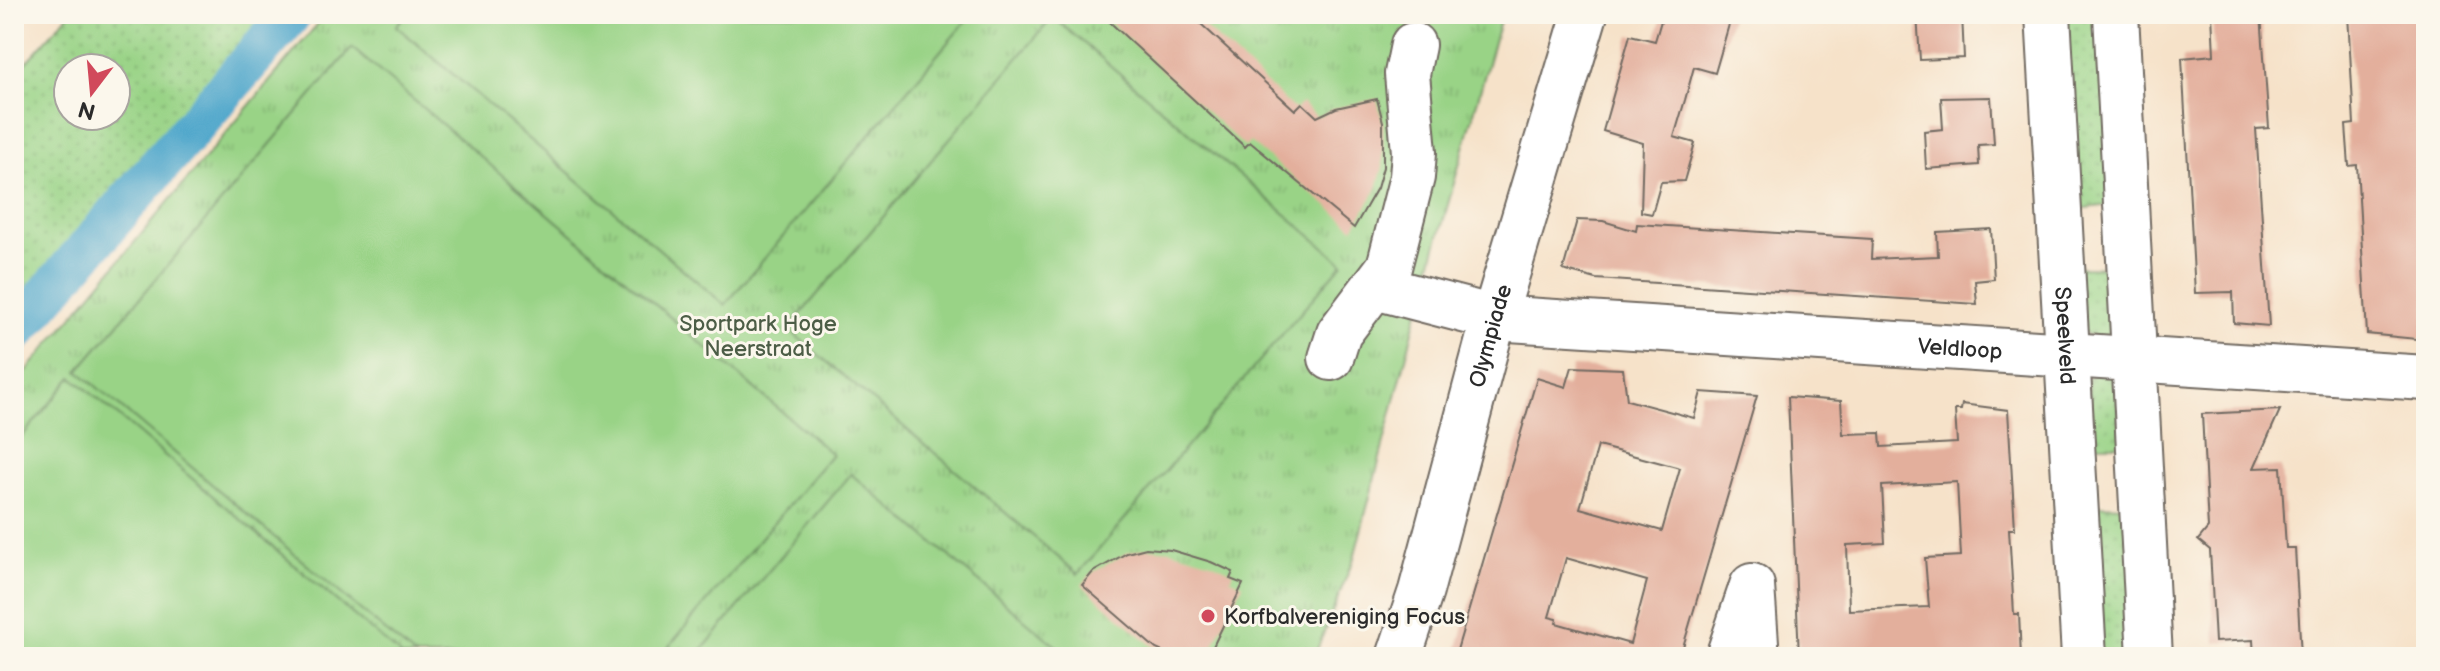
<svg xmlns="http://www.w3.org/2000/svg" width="2440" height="671" font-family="'Balsamiq Sans',sans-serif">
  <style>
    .grass { fill: url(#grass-dots); stroke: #627f58; stroke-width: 2; fill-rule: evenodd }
    .park { fill: url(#park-tufts); stroke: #627f58; stroke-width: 2 }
    .pitch { fill: #99d386; stroke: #627f58; stroke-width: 2 }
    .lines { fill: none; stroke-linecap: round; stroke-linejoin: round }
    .canal { stroke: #4ea6cb; stroke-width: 42 }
    .building { fill: #e3af9c; fill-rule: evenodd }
    .minor-casing { stroke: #726b62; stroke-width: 48 }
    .minor { stroke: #fff; stroke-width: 44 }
    .poi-dot { fill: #d1495b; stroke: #fbf7ec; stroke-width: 3 }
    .labels { text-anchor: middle; stroke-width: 6; stroke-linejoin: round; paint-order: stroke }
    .park-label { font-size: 22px; fill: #4c5d46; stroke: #fbf7ec }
    .street-label { font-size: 22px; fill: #2b2b2b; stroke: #fbf7ec }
    .poi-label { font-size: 22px; fill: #2b2b2b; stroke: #fbf7ec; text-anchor: start }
  </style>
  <defs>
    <pattern id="grass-dots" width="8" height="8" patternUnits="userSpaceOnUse" patternTransform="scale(2)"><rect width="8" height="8" fill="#99d386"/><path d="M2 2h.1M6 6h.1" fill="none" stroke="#84b574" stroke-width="1.8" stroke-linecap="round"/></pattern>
    <pattern id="park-tufts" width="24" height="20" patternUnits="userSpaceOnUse" patternTransform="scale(2)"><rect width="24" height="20" fill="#99d386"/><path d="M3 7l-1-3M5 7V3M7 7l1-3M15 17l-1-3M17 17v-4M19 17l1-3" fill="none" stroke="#84b574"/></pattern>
  </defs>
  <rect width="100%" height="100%" fill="#fbf7ec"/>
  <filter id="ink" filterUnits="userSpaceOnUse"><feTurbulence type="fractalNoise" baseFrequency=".0125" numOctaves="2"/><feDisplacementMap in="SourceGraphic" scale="16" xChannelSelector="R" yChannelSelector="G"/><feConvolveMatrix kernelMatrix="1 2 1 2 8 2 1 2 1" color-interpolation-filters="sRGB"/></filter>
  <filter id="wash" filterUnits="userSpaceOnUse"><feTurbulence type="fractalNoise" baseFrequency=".006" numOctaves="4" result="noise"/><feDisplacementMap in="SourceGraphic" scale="32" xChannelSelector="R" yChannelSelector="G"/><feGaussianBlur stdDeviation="1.8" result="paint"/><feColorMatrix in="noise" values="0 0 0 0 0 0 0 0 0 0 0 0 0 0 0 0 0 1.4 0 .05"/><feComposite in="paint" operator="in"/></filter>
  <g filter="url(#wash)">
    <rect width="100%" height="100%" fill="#f6e2c9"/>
    <g class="grass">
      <path d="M69,14H266L14,304V76ZM116,68V116H68V68Z"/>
      <path d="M2058,14H2103L2110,205L2078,209Z"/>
      <path d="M2077,267L2118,268L2115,331L2106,342L2083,332Z"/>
      <path d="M2094,374L2116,375L2121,445H2094L2088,379Z"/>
      <path d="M2089,505L2129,506L2135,657H2097Z"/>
    </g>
    <path class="park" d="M326,14H1502L1422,296L1354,558L1314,657H14V386Z"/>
    <g class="pitch">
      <path d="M406,14H972L725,305L396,26Z"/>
      <path d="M1053,17L1343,263L1078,574L788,329Z"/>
      <path d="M352,48L832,454L660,657H416L78,371Z"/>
      <path d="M72,377L403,657H14V446Z"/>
      <path d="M851,474L1069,657H696Z"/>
    </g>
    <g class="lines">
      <path class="canal" d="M14,333L291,14"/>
    </g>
    <g id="blocks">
      <g class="building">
        <path d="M1101,14H1190L1295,110L1302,103L1317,117L1336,108L1377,99L1383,122V167L1377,188L1354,228L1250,142L1245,147Z"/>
        <path d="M1663,14H1732L1715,73L1694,67L1685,100L1674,137L1695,143L1684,181L1661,182L1652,214L1641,212L1643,143L1603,131L1630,35L1655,41Z"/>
        <path d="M1917,14H1962L1964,58L1920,60Z"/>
        <path d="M2212,14H2261L2269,128L2256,129L2269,326L2234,323L2233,292L2195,293L2182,58L2214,55Z"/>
        <path d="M2348,14H2426V340L2367,334L2357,165L2349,166L2346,125L2354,124Z"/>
        <path d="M1991,97L1994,144L1978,145L1979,165L1926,169L1924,131L1943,129L1941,98Z"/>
        <path d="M1577,220L1603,221L1636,231L1637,224L1872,239L1871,259L1938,256L1937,232L1991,229L1994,279L1975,281L1977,304L1596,279L1563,270Z"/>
        <path d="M1572,367L1623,369L1627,400L1694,418L1701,392L1757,396L1680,657H1455L1537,378L1566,387ZM1598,446L1680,468L1662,531L1580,508ZM1566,558L1647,581L1630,644L1556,623L1557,619L1549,617Z"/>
        <path d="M1788,397L1841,401L1843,434L1880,433L1881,447L1957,443L1955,410H1961L1962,404L2008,410L2015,529H2009L2014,614H2019L2021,657H1799ZM1957,482L1961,556L1925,558L1929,607L1849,610L1847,545L1885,543L1882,486Z"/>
        <path d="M2280,410L2254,468L2281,467L2286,548H2295L2301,657H2254L2253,640L2215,642L2210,550L2198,540L2208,528L2202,414Z"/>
        <path d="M1146,548L1171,550L1211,562L1233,572L1230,579L1243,584L1208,657H1174L1156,649L1082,585L1093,572L1127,553Z"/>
      </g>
    </g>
  </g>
  <g filter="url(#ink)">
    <use href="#blocks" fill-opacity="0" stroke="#726b62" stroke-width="2"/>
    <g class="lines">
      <defs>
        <g id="minor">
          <path id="s1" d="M2048,14L2084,657"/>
          <path d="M2116,14L2150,657"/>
          <path id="s2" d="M1375,287L1494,318L2426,378"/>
          <path d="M1331,358L1339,333L1389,267L1412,177L1414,152L1407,74L1413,45"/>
          <path id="s3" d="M1399,657L1421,591L1494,318L1585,14"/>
          <path d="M1728,657L1752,586L1757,657"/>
        </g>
      </defs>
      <use href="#minor" class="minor-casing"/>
      <use href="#minor" class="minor"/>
    </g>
  </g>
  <circle class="poi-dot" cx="1208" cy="616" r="8"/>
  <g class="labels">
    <g class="park-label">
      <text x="758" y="331">Sportpark Hoge<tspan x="758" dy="25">Neerstraat</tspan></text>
    </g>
    <g class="street-label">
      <text dy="8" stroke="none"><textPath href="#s3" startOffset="334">Olympiade</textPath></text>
      <text dy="8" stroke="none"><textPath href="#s1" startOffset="322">Speelveld</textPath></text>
      <text dy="8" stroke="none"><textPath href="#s2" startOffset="590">Veldloop</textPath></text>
    </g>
    <g class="poi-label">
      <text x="1224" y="624">Korfbalvereniging Focus</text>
    </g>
  </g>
  <rect width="2440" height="671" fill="none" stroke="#fbf7ec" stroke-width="48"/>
  <g transform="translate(92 92) rotate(196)"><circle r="38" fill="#fbf7ec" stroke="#a8a59f" stroke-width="2"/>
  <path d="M0-6L14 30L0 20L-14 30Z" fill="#d1495b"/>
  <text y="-12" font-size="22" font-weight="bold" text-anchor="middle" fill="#2b2b2b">N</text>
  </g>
</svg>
